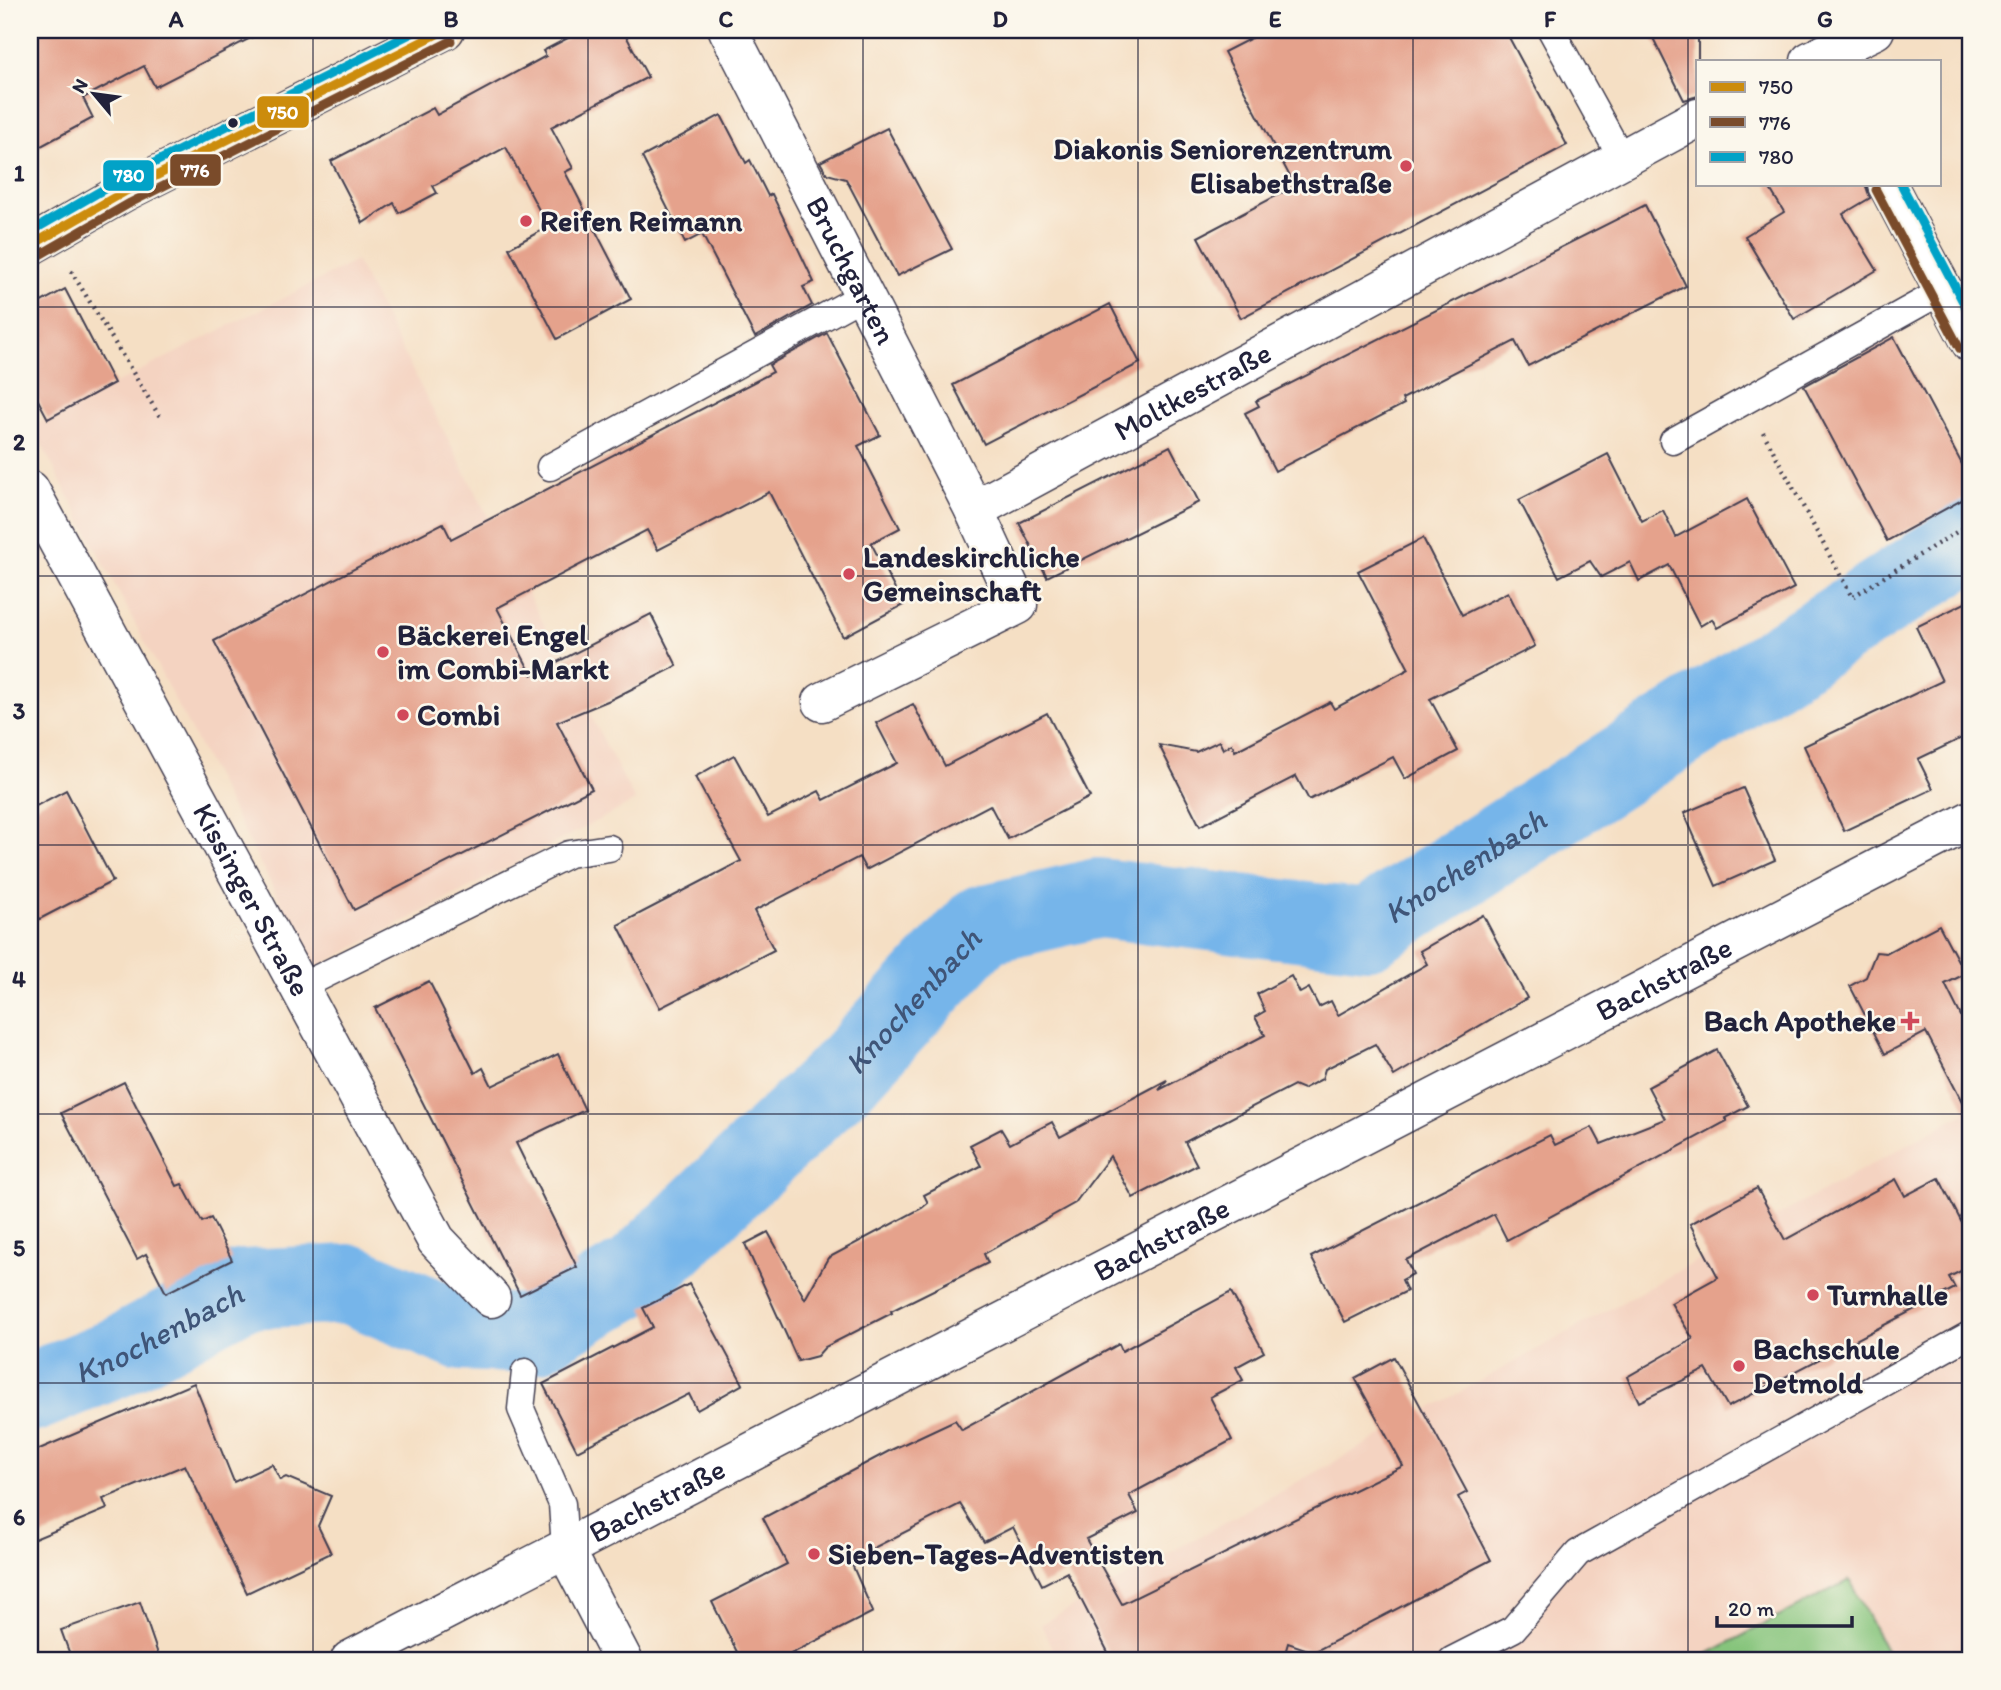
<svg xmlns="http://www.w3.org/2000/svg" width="2001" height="1690" font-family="Itim,sans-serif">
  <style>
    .built { fill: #f4d3c1 }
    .green { fill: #86c47b; stroke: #54735b; stroke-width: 2 }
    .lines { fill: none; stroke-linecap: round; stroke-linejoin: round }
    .river { stroke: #76b5ea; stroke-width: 80 }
    .building { fill: #e5a28c }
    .lane-casing { stroke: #423e50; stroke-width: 29 }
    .street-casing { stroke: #423e50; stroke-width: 41 }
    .secondary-casing { stroke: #423e50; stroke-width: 41 }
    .path { stroke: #423e50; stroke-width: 4.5; stroke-dasharray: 2 5; stroke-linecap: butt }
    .lane { stroke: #fff; stroke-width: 26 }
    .street { stroke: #fff; stroke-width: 38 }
    .secondary { stroke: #fde5c5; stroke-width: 38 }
    .bus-1-casing { stroke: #fbf7ec; stroke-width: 14 }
    .bus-2-casing { stroke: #fbf7ec; stroke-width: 14 }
    .bus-3-casing { stroke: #fbf7ec; stroke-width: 14 }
    .bus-1 { stroke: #cc8c0c; stroke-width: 9 }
    .bus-2 { stroke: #7a4b2a; stroke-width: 9 }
    .bus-3 { stroke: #02a2c7; stroke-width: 9 }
    .grid { fill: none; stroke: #22223b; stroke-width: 2; stroke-opacity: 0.55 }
    .bus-dot { fill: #22223b; stroke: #fbf7ec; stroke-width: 2.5 }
    .poi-dot { fill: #d1495b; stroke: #fbf7ec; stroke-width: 2.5 }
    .labels { text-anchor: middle; stroke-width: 5; stroke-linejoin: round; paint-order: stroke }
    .poi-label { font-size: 30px; font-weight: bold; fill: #22223b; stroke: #fbf7ec; text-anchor: start }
    .street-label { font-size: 30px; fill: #22223b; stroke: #fbf7ec }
    .water-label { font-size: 32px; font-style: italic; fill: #3f5578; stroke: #fbf7ec }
    .line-badge { stroke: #fbf7ec; stroke-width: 2.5 }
    .badge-label { font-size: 19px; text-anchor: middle; font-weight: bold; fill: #fff }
    .neatline { fill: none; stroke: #22223b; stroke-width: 2.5 }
    .grid-label { font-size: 23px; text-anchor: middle; font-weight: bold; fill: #22223b }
  </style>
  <rect width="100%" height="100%" fill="#fbf7ec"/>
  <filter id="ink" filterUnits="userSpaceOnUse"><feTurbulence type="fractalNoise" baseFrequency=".0143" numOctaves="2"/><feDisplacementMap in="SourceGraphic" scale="14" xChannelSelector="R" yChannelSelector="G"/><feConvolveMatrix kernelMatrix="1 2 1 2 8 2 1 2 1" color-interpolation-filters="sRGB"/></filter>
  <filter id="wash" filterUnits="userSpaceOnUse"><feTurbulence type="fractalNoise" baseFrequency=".00686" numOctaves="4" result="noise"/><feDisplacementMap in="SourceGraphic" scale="28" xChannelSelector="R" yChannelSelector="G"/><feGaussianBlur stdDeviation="1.57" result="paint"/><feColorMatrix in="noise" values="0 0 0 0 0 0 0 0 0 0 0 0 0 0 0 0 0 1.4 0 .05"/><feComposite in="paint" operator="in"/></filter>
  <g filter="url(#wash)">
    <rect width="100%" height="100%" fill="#f5dfc4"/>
    <g class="built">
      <path d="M356,261L635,801L315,968L32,426Z"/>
      <path d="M1971,1109V1660H1057L1041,1624Z"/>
    </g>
    <path class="green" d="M1849,1580L1891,1660H1696Z"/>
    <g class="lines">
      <path class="river" id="s1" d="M30,1393L116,1358L244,1289L350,1284L462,1331L533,1334L636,1274L851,1068L982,925L1098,898L1367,929L1971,540"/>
    </g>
    <g id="blocks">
      <g class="building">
        <path d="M30,30H266L155,87L144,66L83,98L93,118L30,152Z"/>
        <path d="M583,30H623L648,77L551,127L573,168L565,172L631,299L557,339L509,248L548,227L506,147L433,186L437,193L399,213L394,203L363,223L331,161L433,108L437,115L546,56L543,51Z"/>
        <path d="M1267,30H1505L1567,145L1241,318L1198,237L1295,186L1224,52Z"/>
        <path d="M1649,30H1698V96L1684,100Z"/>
        <path d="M721,115L746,163L750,160L768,196L772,194L814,282L803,287L812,305L755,337L702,234L685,243L642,157Z"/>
        <path d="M887,128L952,249L897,276L846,179L827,174L820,162Z"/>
        <path d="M1767,184H1865L1870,198L1843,214L1877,270L1794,319L1745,236L1784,212Z"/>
        <path d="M1645,205L1686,286L1528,366L1515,341L1402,399L1404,404L1275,471L1245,413L1259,406L1256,401Z"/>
        <path d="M65,289L114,383L48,419L30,385V308Z"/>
        <path d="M1110,304L1140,363L984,444L953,385Z"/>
        <path d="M827,333L880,435L858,446L900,528L871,543L903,605L843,637L769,492L658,550L647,530L497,608L532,675L651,614L677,666L610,700L557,722L592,789L354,910L214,641L443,523L451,539L773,372L769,365Z"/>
        <path d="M1894,337L1971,481V495L1887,541L1804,386Z"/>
        <path d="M1170,446L1199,502L1047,577L1019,523Z"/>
        <path d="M1608,454L1642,521L1663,510L1676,537L1747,499L1794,588L1717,628L1712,619L1700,626L1669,565L1639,581L1630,562L1601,577L1590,561L1559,577L1519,500Z"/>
        <path d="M1423,538L1462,615L1508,592L1535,646L1430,699L1458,751L1405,779L1393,757L1309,800L1296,776L1200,826L1159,745L1196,752L1219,741L1223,749L1232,744L1235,751L1330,702L1334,709L1409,669L1358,571Z"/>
        <path d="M1971,600V742L1968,735L1918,759L1933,789L1844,831L1804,746L1942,681L1916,627Z"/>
        <path d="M913,704L945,766L1047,713L1090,797L1008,839L990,805L866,870L859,857L754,911L774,950L660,1008L618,925L741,861L695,777L734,755L768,817L819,791L824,800L897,763L876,723Z"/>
        <path d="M1743,788L1775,860L1716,886L1684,813Z"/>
        <path d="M66,790L113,881L30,924V809Z"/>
        <path d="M1483,915L1527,998L1394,1076L1375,1044L1325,1069L1322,1079L1303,1089L1294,1085L1185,1142L1197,1165L1133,1198L1110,1156L1075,1203L984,1254L988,1263L891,1311L892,1313L825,1347L817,1356L798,1361L745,1244L768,1232L805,1299L828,1258L922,1208L928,1203L924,1195L981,1166L970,1145L1001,1129L1010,1144L1052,1122L1060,1137L1167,1080L1159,1090L1265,1035L1255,1017L1265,1011L1257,994L1291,976L1300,993L1309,988L1319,1007L1331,1001L1338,1015L1427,964L1420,951Z"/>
        <path d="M1939,925L1965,974L1945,984L1971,1036V1119L1926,1032L1885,1054L1850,986L1866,977L1876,952L1886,953Z"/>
        <path d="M429,981L475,1073L483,1068L492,1086L558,1054L585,1110L516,1143L577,1267L520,1295L375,1008Z"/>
        <path d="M1717,1050L1748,1106L1725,1118L1727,1121L1507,1240L1494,1214L1406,1260L1413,1274L1402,1280L1407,1291L1345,1322L1311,1257L1550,1135L1555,1145L1592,1127L1601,1144L1665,1119L1648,1087Z"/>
        <path d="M124,1082L177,1186L182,1184L202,1222L211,1218L232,1260L166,1293L146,1254L137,1259L61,1113Z"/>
        <path d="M1939,1178L1971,1241V1266L1949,1277L1955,1288L1728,1407L1706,1369L1639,1402L1627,1377L1693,1339L1671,1303L1718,1277L1690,1224L1757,1188L1785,1240L1896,1179L1905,1196Z"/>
        <path d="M689,1284L743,1384L697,1410L689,1394L577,1451L543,1384L653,1327L643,1308Z"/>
        <path d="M1231,1292L1264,1352L1236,1367L1243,1380L1210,1397L1232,1440L1129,1495L1138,1513L1086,1539L1122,1604L1403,1466L1355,1378L1394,1357L1467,1492L1458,1497L1491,1560L1314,1652L1288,1643L1283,1660H1112L1067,1572L1042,1585L1013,1527L984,1542L960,1504L850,1560L873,1612L779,1660H741L712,1602L787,1564L763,1518L891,1450L955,1420L962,1430L1119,1344L1122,1351Z"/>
        <path d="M194,1383L234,1482L272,1464L280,1480L286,1477L331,1496L318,1526L331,1553L247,1593L185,1465L103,1499L107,1509L30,1541V1453Z"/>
        <path d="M140,1602L160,1660H72L61,1630Z"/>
      </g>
    </g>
  </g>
  <g filter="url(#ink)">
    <use href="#blocks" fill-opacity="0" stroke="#423e50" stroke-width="2"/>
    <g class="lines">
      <defs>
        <g id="lane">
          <path d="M1551,30L1621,157"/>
          <path d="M1673,441L1944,290"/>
          <path d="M550,467L866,294"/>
          <path d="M298,988L569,854L609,848"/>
          <path d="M525,1372L521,1409L562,1504L565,1549"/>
          <path d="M1452,1660L1513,1629L1578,1553L1971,1334"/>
        </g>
        <g id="street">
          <path id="s2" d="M728,30L974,510"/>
          <path d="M1810,61L1875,30"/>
          <path d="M1887,184L1971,343"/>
          <path id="s3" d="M30,490L436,1240L491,1298"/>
          <path id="s4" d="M822,702L1018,605L974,510L1698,118"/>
          <path d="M565,1549L623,1660"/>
          <path id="s5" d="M350,1660L1971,820"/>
        </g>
        <path id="secondary" d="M30,246L124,192L445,30"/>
      </defs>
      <use href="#lane" class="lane-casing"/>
      <use href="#street" class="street-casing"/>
      <use href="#secondary" class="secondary-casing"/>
      <g class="path">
        <path d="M71,271L160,417"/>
        <path d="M1763,432L1852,597L1971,523"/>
      </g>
      <use href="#lane" class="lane"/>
      <use href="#street" class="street"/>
      <use href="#secondary" class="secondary"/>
      <defs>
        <path id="bus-1" d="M30,246L124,192L445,30"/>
        <g id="bus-2">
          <path d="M1876,190L1960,349"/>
          <path d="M36,257L130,203L451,41"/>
        </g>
        <g id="bus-3">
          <path d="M1901,184L1971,317"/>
          <path d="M30,232L118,181L418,30"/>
        </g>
      </defs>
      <use href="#bus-1" class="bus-1-casing"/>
      <use href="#bus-2" class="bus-2-casing"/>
      <use href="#bus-3" class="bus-3-casing"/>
      <use href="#bus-1" class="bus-1"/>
      <use href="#bus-2" class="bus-2"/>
      <use href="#bus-3" class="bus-3"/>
    </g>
  </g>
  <path class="grid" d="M313,30V1660M588,30V1660M863,30V1660M1138,30V1660M1413,30V1660M1688,30V1660M30,307H1971M30,576H1971M30,845H1971M30,1114H1971M30,1383H1971"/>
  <circle class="bus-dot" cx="233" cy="123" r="6"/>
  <g class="poi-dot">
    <circle cx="1406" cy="166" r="7"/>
    <circle cx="526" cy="221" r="7"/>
    <circle cx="849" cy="574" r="7"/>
    <circle cx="383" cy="652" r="7"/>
    <circle cx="403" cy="715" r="7"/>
    <path d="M1906.5 1010.5h7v7h7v7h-7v7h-7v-7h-7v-7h7z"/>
    <circle cx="1813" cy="1295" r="7"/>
    <circle cx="1739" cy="1366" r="7"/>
    <circle cx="814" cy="1554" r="7"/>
  </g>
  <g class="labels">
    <g class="poi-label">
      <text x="1392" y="159" text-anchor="end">Diakonis Seniorenzentrum<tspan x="1392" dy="34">Elisabethstraße</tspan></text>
      <text x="540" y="231">Reifen Reimann</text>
      <text x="863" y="567">Landeskirchliche<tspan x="863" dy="34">Gemeinschaft</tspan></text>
      <text x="397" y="645">Bäckerei Engel<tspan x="397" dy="34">im Combi-Markt</tspan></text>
      <text x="417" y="725">Combi</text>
      <text x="1896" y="1031" text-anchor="end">Bach Apotheke</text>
      <text x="1827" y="1305">Turnhalle</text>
      <text x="1753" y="1359">Bachschule<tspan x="1753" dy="34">Detmold</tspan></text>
      <text x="828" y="1564">Sieben-Tages-Adventisten</text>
    </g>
    <g class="street-label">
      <text dy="10" stroke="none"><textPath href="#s2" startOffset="270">Bruchgarten</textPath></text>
      <text dy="10" stroke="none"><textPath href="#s4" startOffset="572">Moltkestraße</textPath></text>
      <text dy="10" stroke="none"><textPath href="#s3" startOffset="466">Kissinger Straße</textPath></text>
      <text dy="10" stroke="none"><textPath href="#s5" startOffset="1480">Bachstraße</textPath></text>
      <text dy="10" stroke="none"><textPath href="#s5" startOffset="914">Bachstraße</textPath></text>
      <text dy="10" stroke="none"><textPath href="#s5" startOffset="346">Bachstraße</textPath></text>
    </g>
    <g class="water-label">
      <text dy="11" stroke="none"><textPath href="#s1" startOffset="1654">Knochenbach</textPath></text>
      <text dy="11" stroke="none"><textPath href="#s1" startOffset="1045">Knochenbach</textPath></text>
      <text dy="11" stroke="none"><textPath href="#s1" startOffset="142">Knochenbach</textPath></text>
    </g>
  </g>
  <g class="line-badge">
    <rect x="256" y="95" width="54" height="34" rx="7" fill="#cc8c0c"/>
    <rect x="169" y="153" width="53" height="34" rx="7" fill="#7a4b2a"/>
    <rect x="102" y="159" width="53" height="33" rx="7" fill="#02a2c7"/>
  </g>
  <g class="badge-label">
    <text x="283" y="119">750</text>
    <text x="195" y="177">776</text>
    <text x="129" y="182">780</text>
  </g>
  <rect width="2001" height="1690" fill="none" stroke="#fbf7ec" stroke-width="77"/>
  <rect x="1696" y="60" width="245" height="126" fill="#fbf7ec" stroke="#a4a2a5" stroke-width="2"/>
  <rect x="1710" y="82" width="35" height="10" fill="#cc8c0c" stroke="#a4a2a5" stroke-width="2"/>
  <text x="1759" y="94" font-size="21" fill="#22223b">750</text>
  <rect x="1710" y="117" width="35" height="10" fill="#7a4b2a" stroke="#a4a2a5" stroke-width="2"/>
  <text x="1759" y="130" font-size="21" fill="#22223b">776</text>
  <rect x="1710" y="152" width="35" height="10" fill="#02a2c7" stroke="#a4a2a5" stroke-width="2"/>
  <text x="1759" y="164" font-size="21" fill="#22223b">780</text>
  <g transform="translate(94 94) rotate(299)" stroke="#fbf7ec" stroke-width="5" paint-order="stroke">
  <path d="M0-5L12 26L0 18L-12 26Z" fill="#22223b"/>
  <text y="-10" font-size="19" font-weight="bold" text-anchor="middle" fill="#22223b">N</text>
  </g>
  <path d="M1717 1616v10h135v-10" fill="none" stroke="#22223b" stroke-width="3.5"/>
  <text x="1728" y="1616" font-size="21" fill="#22223b" stroke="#fbf7ec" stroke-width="5" paint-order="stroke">20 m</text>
  <rect x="38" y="38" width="1924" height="1614" class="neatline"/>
  <g class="grid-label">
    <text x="176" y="27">A</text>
    <text x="451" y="27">B</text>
    <text x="726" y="27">C</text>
    <text x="1000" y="27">D</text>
    <text x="1275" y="27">E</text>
    <text x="1550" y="27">F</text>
    <text x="1825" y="27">G</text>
    <text x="19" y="181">1</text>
    <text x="19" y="450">2</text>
    <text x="19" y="719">3</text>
    <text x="19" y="987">4</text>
    <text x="19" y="1256">5</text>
    <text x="19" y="1525">6</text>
  </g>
</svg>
